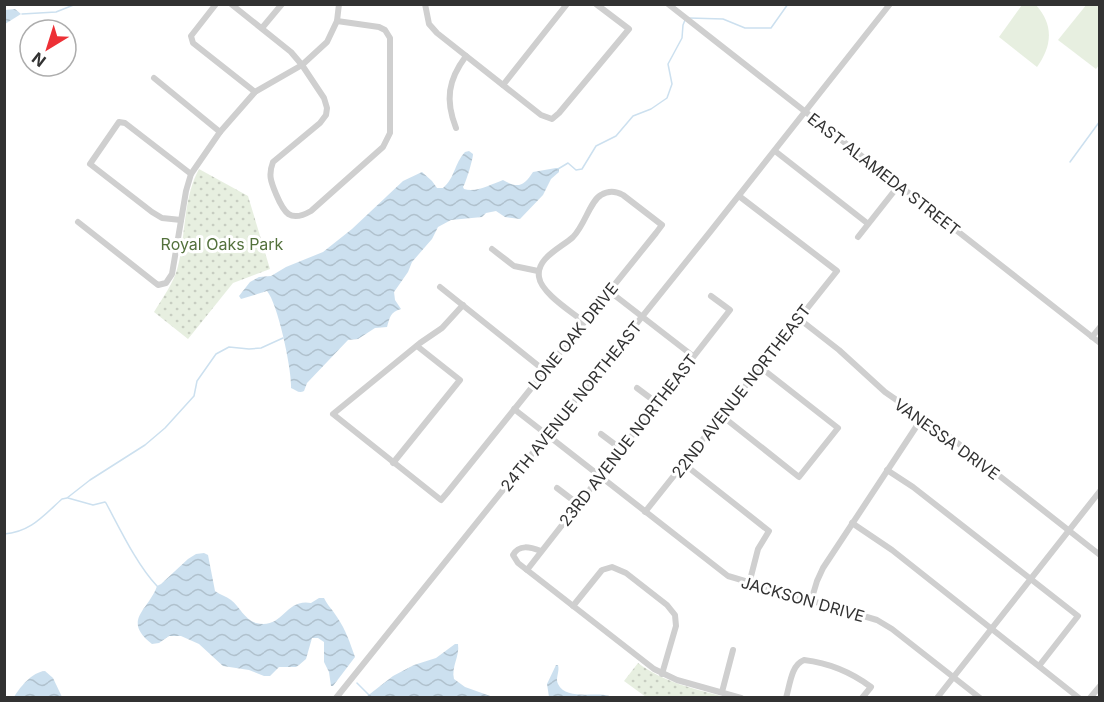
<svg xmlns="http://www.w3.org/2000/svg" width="1104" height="702" font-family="Inter,sans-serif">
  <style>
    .park { fill: url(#park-dots) }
    .garden { fill: #e7efe0 }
    .water { fill: url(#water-waves) }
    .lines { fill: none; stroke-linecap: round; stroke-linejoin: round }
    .stream { stroke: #cce0ef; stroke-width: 1.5 }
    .minor { stroke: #cfcfcf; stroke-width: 6 }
    .labels { text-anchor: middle; stroke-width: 6; stroke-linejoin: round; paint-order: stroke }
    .street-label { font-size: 16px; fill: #323232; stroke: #fff }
    .park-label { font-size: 16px; fill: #53713c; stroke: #fff }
  </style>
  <defs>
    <pattern id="park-dots" width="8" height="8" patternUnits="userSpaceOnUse" patternTransform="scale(1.5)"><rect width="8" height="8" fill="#e7efe0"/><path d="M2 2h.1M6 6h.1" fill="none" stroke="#c7cdc1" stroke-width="1.8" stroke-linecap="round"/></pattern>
    <pattern id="water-waves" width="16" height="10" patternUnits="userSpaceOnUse" patternTransform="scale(1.5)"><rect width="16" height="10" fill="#cce0ef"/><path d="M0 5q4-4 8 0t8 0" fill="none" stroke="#b0c1cd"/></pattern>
  </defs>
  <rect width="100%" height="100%" fill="#fff"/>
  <g class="park">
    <path d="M199,169L248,196L270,269L233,283L188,339L154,312C163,297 174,283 178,266C186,235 183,198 199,169Z"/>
    <path d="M638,663C663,682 695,689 725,697H646L624,681Z"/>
  </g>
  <g class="garden">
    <path d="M1087,4L1099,5V65L1096,69L1058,40Z"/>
    <path d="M1022,5H1036C1054,25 1052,46 1037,67L999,37Z"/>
  </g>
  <g class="water">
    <path d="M15,9L21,14L5,24V10Z"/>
    <path d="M469,151L473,154C473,159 466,183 463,187L464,189C476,193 492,184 503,180C518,189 524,186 533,172L556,168H559V172L551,179L543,195L520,219L505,217L496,211L486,213L482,217L451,220L438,227L432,239L412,262L408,272L394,292L395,300L401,309C390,312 390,317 387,327L375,328L358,339L348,340L307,383L304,391C299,394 296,390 291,388C292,370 278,304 267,291L241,299L239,296L250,282L259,277L271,276L286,267L323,252L352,229L403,181L422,172L432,181L437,188H443C455,178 454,164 465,152Z"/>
    <path d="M204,553L208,555L215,591C220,595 226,596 231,600C240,607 244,619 256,623C283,630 285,598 311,603L319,598H324C328,606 332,609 337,617C346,630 350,643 355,657L333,686H331L329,672L324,662V642L318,638H312L306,659L299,665L296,667H279L270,676H264L249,670L223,666L199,644L181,636H169L159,643L152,644C121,620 149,610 157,586L161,584L188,559L196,554Z"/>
    <path d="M455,644H458C460,656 451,667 454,679L465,687L493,697H366L393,676L414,665L436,658Z"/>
    <path d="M556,665H558C560,672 555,678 558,684C567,702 598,690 612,697H549L547,684Z"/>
    <path d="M45,671L53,678L62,697H14C20,687 32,672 45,671Z"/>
  </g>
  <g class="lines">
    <g class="stream">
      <path d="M22,14L56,12L76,4"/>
      <path d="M689,18L723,19L745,28H771L788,4"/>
      <path d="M1070,162L1100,121"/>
      <path d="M558,169L568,163L576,170L582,169L596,146L616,136L633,116L651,109L667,98L672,84L668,64L682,38L683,25L685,20"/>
      <path d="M68,498L93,505L105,502L106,503C120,529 137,565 157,586"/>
      <path d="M4,534C31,532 44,515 62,499L67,498L90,480L145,445L165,428L194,396L197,381L216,354L229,347L249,349L261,348L283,338"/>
      <path d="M357,683L369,695"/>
    </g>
    <g class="minor">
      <path d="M216,4L191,36L193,43L255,92"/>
      <path d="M231,4L291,52L302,65L324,98L327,108L326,115L320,123L273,162C268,175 271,182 276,194C284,213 290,223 311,211L383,147L390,133V38L385,30L379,27L337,21"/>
      <path d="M425,4L429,24L437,33L541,115L552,119L559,113L629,29L596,4"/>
      <path d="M668,4L1100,343"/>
      <path d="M262,28L282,4"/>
      <path d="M154,78L220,132"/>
      <path d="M503,85L567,4"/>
      <path d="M456,128C445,100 448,80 466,56"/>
      <path d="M775,151L867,223"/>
      <path d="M181,220L162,218L152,212L90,164L119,122L125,123L191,174"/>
      <path d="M78,222L158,285L166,283L172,274L186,191L191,174L220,132L255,92L302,65L327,42L337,21L339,4"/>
      <path d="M858,237L899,185"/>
      <path d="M492,249L514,266L538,271"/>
      <path d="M440,287L545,371"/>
      <path d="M609,291L693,356"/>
      <path d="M463,305L442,328L420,343L333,414L441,500L447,493L656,233L662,225L623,195C616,191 609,190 601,195C590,201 585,225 573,237C561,248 536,258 539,277C541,293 572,312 584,322"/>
      <path d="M798,318L839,350L885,392L950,437L1100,555"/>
      <path d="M1092,337L1100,327"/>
      <path d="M637,388L657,403"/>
      <path d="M514,409L728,576L877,620L892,629L980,698"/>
      <path d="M722,416L799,477L838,428L760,367"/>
      <path d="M601,434L621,449"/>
      <path d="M393,463L460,380L417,346"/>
      <path d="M684,464L769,531L758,549L749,584"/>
      <path d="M887,470L913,487L1078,616L1039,666"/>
      <path d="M557,488L578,504"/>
      <path d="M645,512L837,271L739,196"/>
      <path d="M852,523L892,550L1079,698"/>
      <path d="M541,551C530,547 519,544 513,555L518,563L654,669L677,680L741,698"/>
      <path d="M527,570L730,310L711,296"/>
      <path d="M811,601L817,581L823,568L922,418"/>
      <path d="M573,606L602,570L612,567L626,573L667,605L675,615L676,626L662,674"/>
      <path d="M722,692L733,650"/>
      <path d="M336,698L710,232L890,4"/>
      <path d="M786,698C790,685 791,665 804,660C829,663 851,672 871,687L862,698"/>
      <path d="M937,698L1100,491"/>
      <path d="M1090,698L1100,686"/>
    </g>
  </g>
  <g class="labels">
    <g class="street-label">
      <text transform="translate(884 174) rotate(38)" y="6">EAST ALAMEDA STREET</text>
      <text transform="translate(573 336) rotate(-51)" y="6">LONE OAK DRIVE</text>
      <text transform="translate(741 391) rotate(-52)" y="6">22ND AVENUE NORTHEAST</text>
      <text transform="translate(571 406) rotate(-51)" y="6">24TH AVENUE NORTHEAST</text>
      <text transform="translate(947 439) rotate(36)" y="6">VANESSA DRIVE</text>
      <text transform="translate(628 440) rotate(-52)" y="6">23RD AVENUE NORTHEAST</text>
      <text transform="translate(803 599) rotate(16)" y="6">JACKSON DRIVE</text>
    </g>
    <g class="park-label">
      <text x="222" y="250">Royal Oaks Park</text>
    </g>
  </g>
  <rect width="1104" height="702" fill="none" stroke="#323232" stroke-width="12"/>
  <g transform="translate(48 48) rotate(218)"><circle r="28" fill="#ffffff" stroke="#adadad" stroke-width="1.5"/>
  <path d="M0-4.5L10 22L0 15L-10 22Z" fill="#ed3036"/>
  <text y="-9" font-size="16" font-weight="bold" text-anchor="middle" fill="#323232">N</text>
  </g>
</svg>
